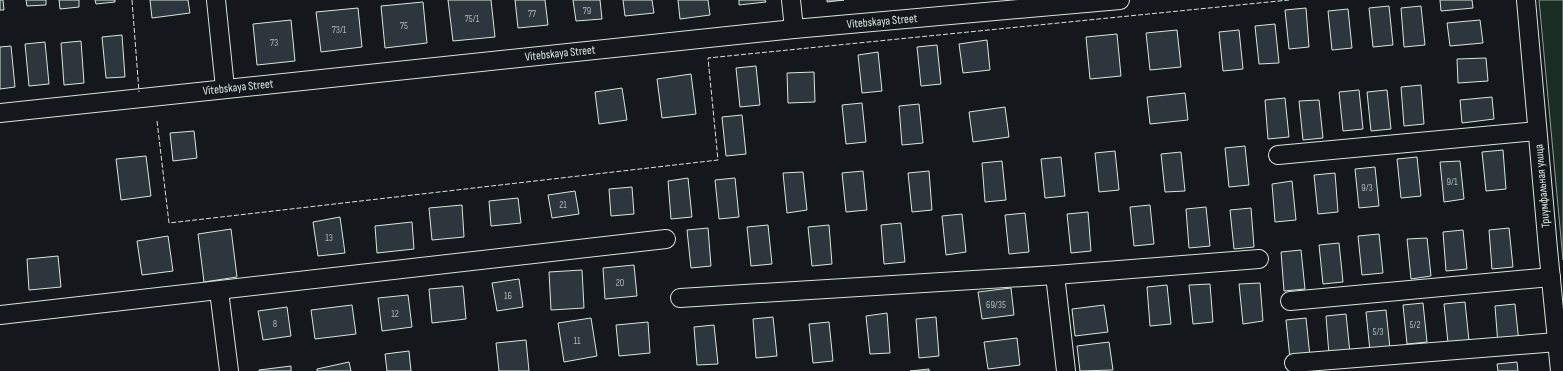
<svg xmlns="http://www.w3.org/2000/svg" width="1563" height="371" font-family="'Sofia Sans Condensed',sans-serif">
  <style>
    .green { fill: #1a2d24; stroke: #939e99 }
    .building { fill: #2c363c; stroke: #d8e6dc }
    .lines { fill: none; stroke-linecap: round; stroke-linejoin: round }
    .minor-casing { stroke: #d8e6dc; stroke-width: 20 }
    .minor { stroke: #14181c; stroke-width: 18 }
    .fence { stroke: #d8e6dc; stroke-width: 1; stroke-dasharray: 5 2; stroke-linecap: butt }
    .labels { text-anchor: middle; stroke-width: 3; stroke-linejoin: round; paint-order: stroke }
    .number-label { font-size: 10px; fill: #adbab4 }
    .street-label { font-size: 12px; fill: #d8e6dc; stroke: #14181c }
  </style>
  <rect width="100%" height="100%" fill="#14181c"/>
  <path class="green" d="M1539,0H1563V260Z"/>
  <g class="building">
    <path d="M0,0H3L4,10H0Z"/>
    <path d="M26,0H46V5L27,6Z"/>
    <path d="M59,0H79V7L60,9Z"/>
    <path d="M95,0H115V2L96,4Z"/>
    <path d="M150,0H188L190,13L152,18Z"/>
    <path d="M448,0H491L495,37L453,41Z"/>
    <path d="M515,0H545L548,25L518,28Z"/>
    <path d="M573,0H600L602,19L576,21Z"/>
    <path d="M623,0H652L654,13L625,16Z"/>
    <path d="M678,0H708L710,15L680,19Z"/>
    <path d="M739,0H765L766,2L739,5Z"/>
    <path d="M827,0H844L827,2Z"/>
    <path d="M1440,0H1472L1473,8L1441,11Z"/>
    <path d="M423,2L427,43L385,48L381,6Z"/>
    <path d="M1389,6L1393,45L1373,47L1369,8Z"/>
    <path d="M1421,6L1425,45L1404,47L1401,8Z"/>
    <path d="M358,8L362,47L321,52L316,12Z"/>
    <path d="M1306,8L1309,47L1289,49L1285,10Z"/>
    <path d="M1348,9L1352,48L1332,50L1328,11Z"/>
    <path d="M291,20L295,61L257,65L253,24Z"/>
    <path d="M1480,20L1483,43L1450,46L1447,23Z"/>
    <path d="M1275,24L1279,63L1259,64L1255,26Z"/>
    <path d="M1177,30L1181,67L1150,70L1146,33Z"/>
    <path d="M1239,30L1243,69L1223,71L1219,32Z"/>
    <path d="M1117,34L1121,76L1090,79L1086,37Z"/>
    <path d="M122,35L125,77L106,78L102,37Z"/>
    <path d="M987,40L990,70L963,73L959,44Z"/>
    <path d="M81,41L84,83L64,85L61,43Z"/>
    <path d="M45,42L49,84L29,86L25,44Z"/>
    <path d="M937,45L941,84L921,86L917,47Z"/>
    <path d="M11,46L15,87L0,89V47Z"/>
    <path d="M878,52L882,91L862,93L858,55Z"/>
    <path d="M1486,58L1488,81L1458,83L1457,59Z"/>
    <path d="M756,66L760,105L740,107L736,68Z"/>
    <path d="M814,72L815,102L788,103L787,73Z"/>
    <path d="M691,74L696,114L662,118L657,79Z"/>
    <path d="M1421,85L1424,124L1404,126L1401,87Z"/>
    <path d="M622,88L627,120L599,124L595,92Z"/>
    <path d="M1359,90L1363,129L1343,131L1339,92Z"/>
    <path d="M1387,90L1391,129L1371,131L1367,92Z"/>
    <path d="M1185,93L1188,120L1150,124L1147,97Z"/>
    <path d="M1492,97L1494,119L1462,123L1460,100Z"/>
    <path d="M1285,98L1289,137L1268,139L1265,100Z"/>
    <path d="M1319,100L1323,138L1303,140L1299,101Z"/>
    <path d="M862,103L866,142L846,144L842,105Z"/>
    <path d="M919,104L923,143L902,145L899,106Z"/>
    <path d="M1005,107L1009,137L973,142L969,112Z"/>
    <path d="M742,115L746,154L726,156L722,117Z"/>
    <path d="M194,131L197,158L173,161L170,133Z"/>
    <path d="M1245,146L1249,185L1229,187L1225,148Z"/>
    <path d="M1503,150L1506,189L1486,191L1482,152Z"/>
    <path d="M1115,151L1119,190L1099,192L1095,153Z"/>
    <path d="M1181,152L1185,191L1165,192L1161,154Z"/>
    <path d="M146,156L151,196L121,200L116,159Z"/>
    <path d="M1061,157L1065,196L1045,198L1041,159Z"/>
    <path d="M1417,157L1421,196L1401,198L1397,159Z"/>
    <path d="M1002,161L1006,200L985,202L982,163Z"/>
    <path d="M1460,161L1464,199L1444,202L1440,162Z"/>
    <path d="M1375,167L1379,206L1359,208L1355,169Z"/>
    <path d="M863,171L867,210L846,212L842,173Z"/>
    <path d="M929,171L932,210L912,212L908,173Z"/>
    <path d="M803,172L807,210L787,213L783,173Z"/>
    <path d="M1335,173L1338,212L1318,214L1314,175Z"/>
    <path d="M688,178L692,217L671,219L668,181Z"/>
    <path d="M735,178L739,217L719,219L715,180Z"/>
    <path d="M1292,181L1296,220L1275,222L1272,184Z"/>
    <path d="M632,187L634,214L611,216L609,189Z"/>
    <path d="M575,191L579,214L552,218L548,195Z"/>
    <path d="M518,198L521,223L491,226L489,201Z"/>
    <path d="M462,205L464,237L432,240L429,208Z"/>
    <path d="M1150,205L1154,244L1134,246L1130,207Z"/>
    <path d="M1206,207L1210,246L1189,248L1186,209Z"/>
    <path d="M1251,208L1254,247L1234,249L1230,210Z"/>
    <path d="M1088,212L1091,251L1071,253L1067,214Z"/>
    <path d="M1025,213L1029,252L1009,254L1005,215Z"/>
    <path d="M962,214L966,252L946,255L942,216Z"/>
    <path d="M340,217L345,253L318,256L313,222Z"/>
    <path d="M412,222L414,249L377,253L375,226Z"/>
    <path d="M901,223L905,262L884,264L881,225Z"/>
    <path d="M768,225L772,264L751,266L747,227Z"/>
    <path d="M829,225L832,264L812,266L808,227Z"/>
    <path d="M708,228L711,266L691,268L687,230Z"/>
    <path d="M1509,228L1513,267L1492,269L1489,230Z"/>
    <path d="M231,229L237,277L204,282L198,234Z"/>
    <path d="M1463,230L1467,269L1446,271L1443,232Z"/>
    <path d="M1379,234L1383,273L1362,275L1358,236Z"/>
    <path d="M168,236L173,271L142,275L137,241Z"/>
    <path d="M1427,238L1431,276L1411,279L1407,239Z"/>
    <path d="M1339,243L1343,282L1323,284L1319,245Z"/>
    <path d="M1301,250L1305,289L1284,291L1281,252Z"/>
    <path d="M58,256L61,287L29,290L27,259Z"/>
    <path d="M634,265L637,296L605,299L603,268Z"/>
    <path d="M582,270L584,308L551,310L549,272Z"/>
    <path d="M519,279L523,307L497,311L492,283Z"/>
    <path d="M1260,283L1263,321L1243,324L1239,284Z"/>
    <path d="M1210,284L1213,322L1193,324L1189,285Z"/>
    <path d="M1167,285L1171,324L1150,326L1147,287Z"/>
    <path d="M463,286L466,319L432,323L429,289Z"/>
    <path d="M1011,288L1014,315L982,319L978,292Z"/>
    <path d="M408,295L412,327L382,331L378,298Z"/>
    <path d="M1465,302L1469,341L1448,343L1444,304Z"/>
    <path d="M1423,303L1427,342L1407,344L1403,305Z"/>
    <path d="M1515,304L1519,343L1498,345L1495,306Z"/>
    <path d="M352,305L356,334L315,339L311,310Z"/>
    <path d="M1104,305L1108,332L1075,336L1072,309Z"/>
    <path d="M287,307L291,336L263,340L258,311Z"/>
    <path d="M1386,310L1390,349L1370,351L1366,312Z"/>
    <path d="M887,313L890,353L870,354L866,316Z"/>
    <path d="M1346,314L1350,353L1329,355L1326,316Z"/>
    <path d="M773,317L777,356L756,358L753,319Z"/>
    <path d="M936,317L939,356L919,358L916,319Z"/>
    <path d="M591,318L597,356L564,362L558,323Z"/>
    <path d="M1306,318L1310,357L1290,359L1286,320Z"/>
    <path d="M648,322L650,353L619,356L616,325Z"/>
    <path d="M829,322L833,361L813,363L809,324Z"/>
    <path d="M714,325L718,364L697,365L694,327Z"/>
    <path d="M1017,338L1020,365L988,369L984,342Z"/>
    <path d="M526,340L529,371H499L496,343Z"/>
    <path d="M1109,342L1113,370L1080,371L1077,346Z"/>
    <path d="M409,351L411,371H387L385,354Z"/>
    <path d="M349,362L351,371H317V369Z"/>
    <path d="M1517,362L1518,371H1498L1497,364Z"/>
    <path d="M291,366V371H259V370Z"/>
    <path d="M929,369V371H910Z"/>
  </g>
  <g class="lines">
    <defs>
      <g id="minor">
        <path d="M216,0L225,88"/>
        <path d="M791,0L794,29"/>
        <path d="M1526,0L1548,249L1560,371"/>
        <path d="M0,113L794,29L1120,0"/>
        <path d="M1278,155L1537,131"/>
        <path d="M1055,275L1066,371"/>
        <path d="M219,291L229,371"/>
        <path d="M680,298L1055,275L1259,259"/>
        <path d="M1290,301L1551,277"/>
        <path d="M0,315L666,239"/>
        <path d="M1294,363L1557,342"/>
      </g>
    </defs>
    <use href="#minor" class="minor-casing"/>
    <use href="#minor" class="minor"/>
    <g class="fence">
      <path d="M132,0L139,92"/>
      <path d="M157,121L169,223L718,160L708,58L1289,0"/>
    </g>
  </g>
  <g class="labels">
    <g class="number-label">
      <text x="587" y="14">79</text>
      <text x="532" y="17">77</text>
      <text x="472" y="22">75/1</text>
      <text x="404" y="29">75</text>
      <text x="339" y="33">73/1</text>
      <text x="274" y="46">73</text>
      <text x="1452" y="185">9/1</text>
      <text x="1367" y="191">9/3</text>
      <text x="563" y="208">21</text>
      <text x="329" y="241">13</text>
      <text x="620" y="286">20</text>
      <text x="508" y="299">16</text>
      <text x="996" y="308">69/35</text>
      <text x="395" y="317">12</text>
      <text x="275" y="327">8</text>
      <text x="1415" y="328">5/2</text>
      <text x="1378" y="335">5/3</text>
      <text x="577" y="344">11</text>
    </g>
    <g class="street-label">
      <text transform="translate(882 21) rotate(-5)" y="4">Vitebskaya Street</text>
      <text transform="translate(560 53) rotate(-6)" y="4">Vitebskaya Street</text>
      <text transform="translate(238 87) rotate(-6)" y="4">Vitebskaya Street</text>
      <text transform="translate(1542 186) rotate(-95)" y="4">Триумфальная улица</text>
    </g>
  </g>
</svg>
